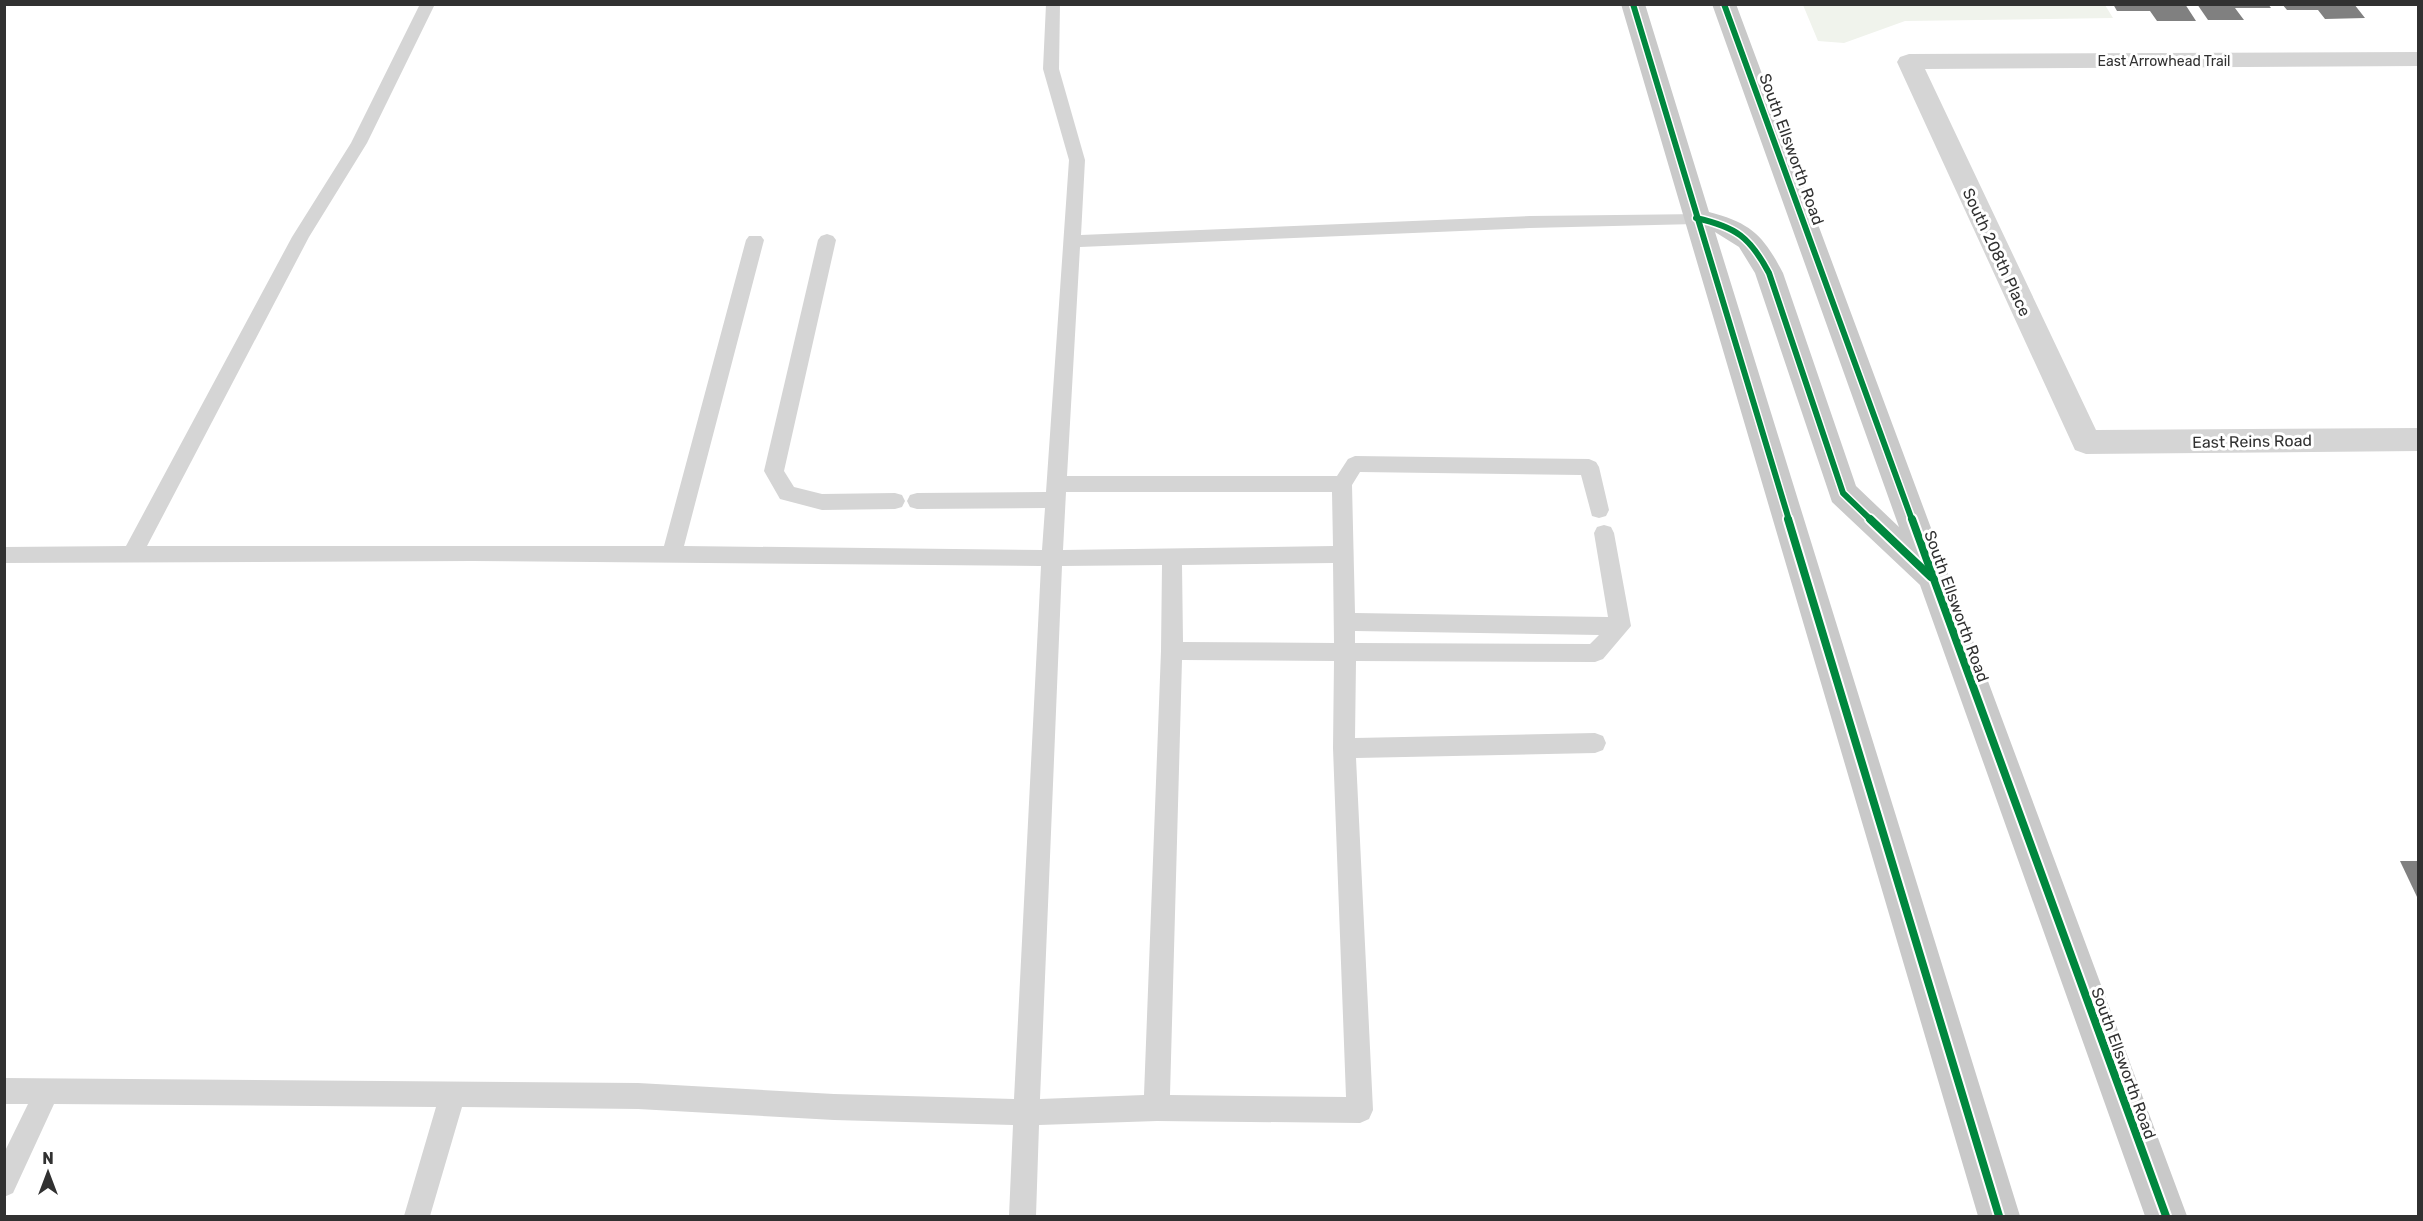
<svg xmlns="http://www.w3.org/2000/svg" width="2423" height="1221" font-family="Rubik,sans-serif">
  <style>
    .green { fill: #f0f3ec }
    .building { fill: #808080 }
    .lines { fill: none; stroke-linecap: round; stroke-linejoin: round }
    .lane { fill: #d5d5d5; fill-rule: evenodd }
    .street { fill: #d5d5d5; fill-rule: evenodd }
    .primary { fill: #c9c9c9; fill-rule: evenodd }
    .cycleway-far1-casing { stroke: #fff; stroke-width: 9 }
    .cycleway-casing { stroke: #fff; stroke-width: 12 }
    .cycleway-far1 { stroke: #00873e; stroke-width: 6 }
    .cycleway { stroke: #00873e; stroke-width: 8 }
    .labels { text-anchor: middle; stroke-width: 6; stroke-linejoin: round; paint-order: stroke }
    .far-street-label { font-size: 14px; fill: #313131; stroke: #fff }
    .street-label { font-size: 16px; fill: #313131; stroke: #fff }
  </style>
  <rect width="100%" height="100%" fill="#fff"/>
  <path class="green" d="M2105,5L2113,18L1905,21L1844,43L1818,41L1803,5Z"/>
  <g class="building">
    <path d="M2113,4H2185L2196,21H2157L2150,11H2117Z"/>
    <path d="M2197,4H2268L2271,8H2235L2244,20H2208Z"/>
    <path d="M2282,4H2354L2365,18L2325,19L2318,10H2287Z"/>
    <path d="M2400,861H2418V899Z"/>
  </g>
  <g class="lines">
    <g class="lane">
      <path d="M420,4H435L367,143L309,237L147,546H664L746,240L749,236H761L764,240L684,546L1042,550L1045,508L917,509L910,507L907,501L910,495L917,493L1046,492L1069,160L1043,69L1046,4H1060L1059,69L1085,160L1081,235L1530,216L1702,214L1705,218L1702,222L1696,224L1530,228L1080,247L1067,476H1337L1348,459L1355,456L1589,459L1596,462L1599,467L1609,510L1606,516L1599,518L1592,516L1581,475L1360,472L1352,485L1355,613L1608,617L1594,533L1597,527L1604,525L1611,527L1614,533L1631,626L1603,659L1595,662L1356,661L1355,738L1595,733L1603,736L1606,743L1603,750L1595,753L1356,758L1373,1110L1369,1119L1360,1123L1157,1121L1039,1125L1036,1216H1009L1013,1125L834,1120L638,1109L462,1107L430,1216H404L436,1107L54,1104L13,1193L4,1197V1153L28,1104H4V1078L638,1083L834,1094L1014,1099L1041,566L472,561L4,563V547L126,546L292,237L351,143ZM1066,492H1332L1333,546L1063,550ZM1333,563L1334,643L1183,642L1182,565ZM1162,565L1161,651L1144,1095L1040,1099L1062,566ZM1355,631L1599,635L1590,644L1355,643ZM1182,660L1334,661L1333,748L1346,1097L1170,1095Z"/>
      <path d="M827,234L833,236L836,240L784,471L794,487L822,494L895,493L902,495L905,501L902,507L895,509L822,510L780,499L764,471L818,240L821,236Z"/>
    </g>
    <path class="street" d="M2418,52V66L1925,69L2096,430L2418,428V451L2086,454L2075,450L1897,62L1900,57L1909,54Z"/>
    <path class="primary" d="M1621,4H1645L1709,212C1751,223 1763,235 1783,273L1856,486L1899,527L1712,4H1736L2187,1216H2145L1920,585L1832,502L1755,273L1739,247L1715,232L2020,1216H1978Z"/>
    <defs>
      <g id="cycleway-far1">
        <path d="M1633,4L1789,520"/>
        <path d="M1724,4L1912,520"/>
        <path d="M1696,218C1736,227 1750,237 1769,273L1843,493L1871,520"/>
      </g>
      <g id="cycleway">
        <path d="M1788,519L1999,1216"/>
        <path d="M1870,519L1931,577"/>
        <path d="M1912,519L2166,1216"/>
      </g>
    </defs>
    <use href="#cycleway-far1" class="cycleway-far1-casing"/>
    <use href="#cycleway" class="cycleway-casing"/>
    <use href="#cycleway-far1" class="cycleway-far1"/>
    <use href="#cycleway" class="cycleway"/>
  </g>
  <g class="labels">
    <g class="far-street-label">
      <text x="2164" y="66">East Arrowhead Trail</text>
    </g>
    <g class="street-label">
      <text transform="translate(1792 149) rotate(70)" y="6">South Ellsworth Road</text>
      <text transform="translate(1997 252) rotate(65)" y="6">South 208th Place</text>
      <text transform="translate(2252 441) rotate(-1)" y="6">East Reins Road</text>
      <text transform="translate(1957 606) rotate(70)" y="6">South Ellsworth Road</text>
      <text transform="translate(2124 1063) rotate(70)" y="6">South Ellsworth Road</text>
    </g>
  </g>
  <rect width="2423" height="1221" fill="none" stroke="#313131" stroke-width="12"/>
  <g transform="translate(48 1173)" stroke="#ffffff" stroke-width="4.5" paint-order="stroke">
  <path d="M0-4.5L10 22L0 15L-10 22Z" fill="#313131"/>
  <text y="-9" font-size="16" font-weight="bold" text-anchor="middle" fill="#313131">N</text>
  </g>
</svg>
